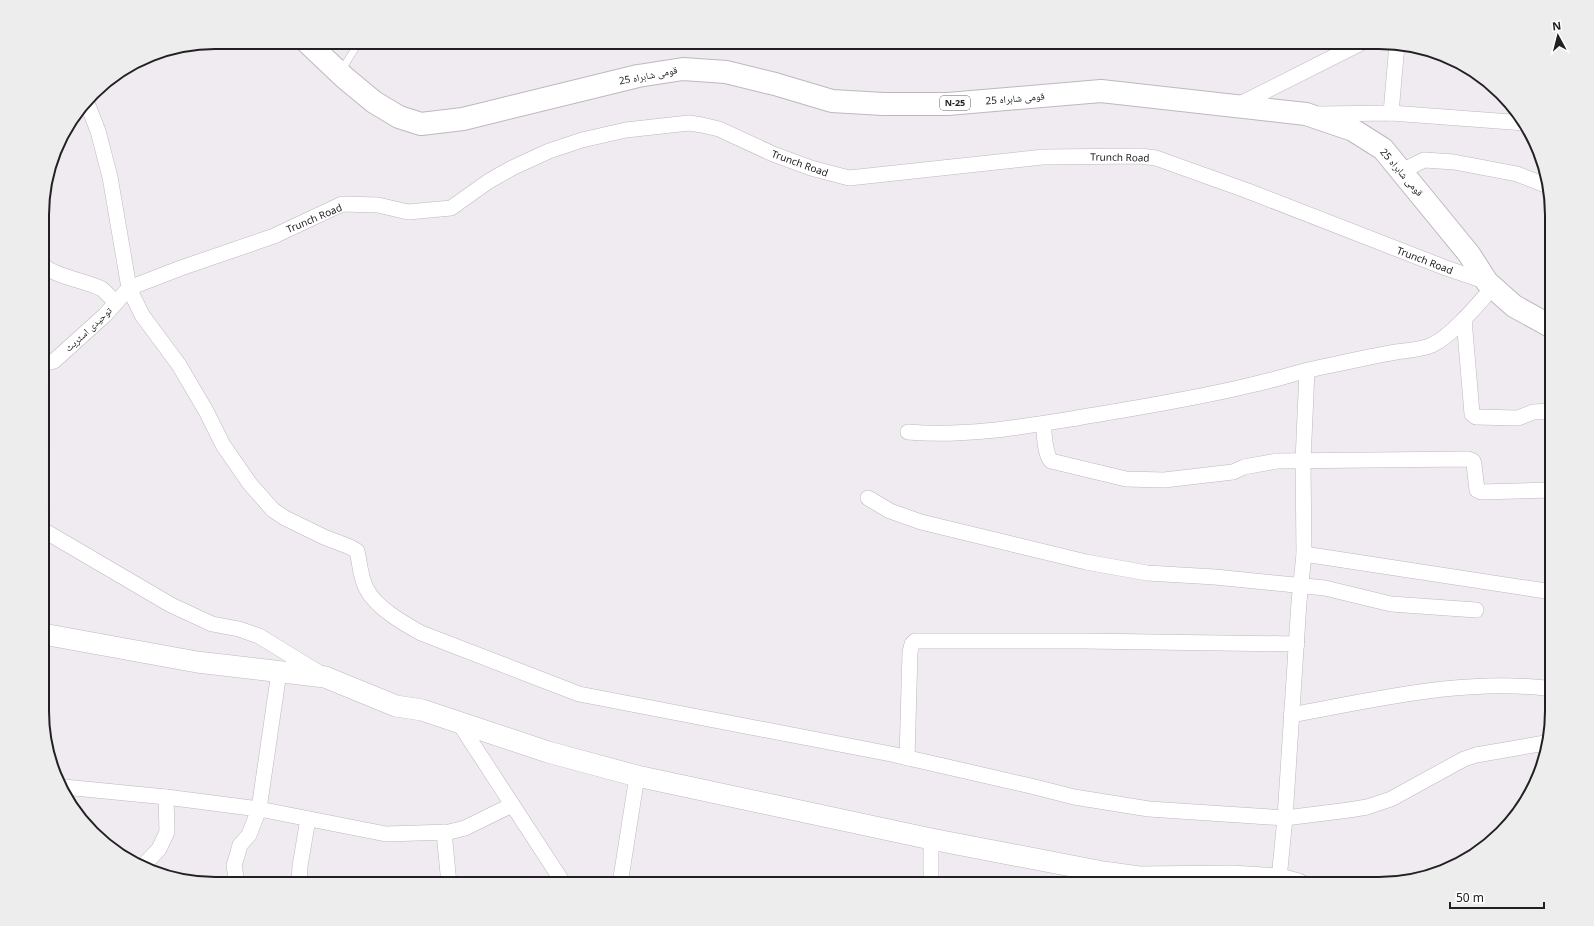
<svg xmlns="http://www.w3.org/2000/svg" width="1594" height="926" font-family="'Noto Sans','Noto Naskh Arabic',sans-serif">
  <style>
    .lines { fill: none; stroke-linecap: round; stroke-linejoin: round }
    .lane-casing { stroke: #beb8be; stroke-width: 8 }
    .street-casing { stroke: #beb8be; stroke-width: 16 }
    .secondary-casing { stroke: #beb8be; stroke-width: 22 }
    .highway-casing { stroke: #beb8be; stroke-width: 24 }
    .lane { stroke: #fff; stroke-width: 7 }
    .street { stroke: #fff; stroke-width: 15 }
    .secondary { stroke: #fff; stroke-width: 21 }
    .highway { stroke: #fff; stroke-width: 22 }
    .labels { text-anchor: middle; stroke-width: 3; stroke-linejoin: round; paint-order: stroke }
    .shield { fill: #fff; stroke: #646364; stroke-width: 1 }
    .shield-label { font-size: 9px; font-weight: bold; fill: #222022 }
    .street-label { font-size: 10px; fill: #222022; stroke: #fff }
    .rim { fill: none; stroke: #222022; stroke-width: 2 }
  </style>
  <rect width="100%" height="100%" fill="#f0eaf1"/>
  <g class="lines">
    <defs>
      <path id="lane" d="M341,71L359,42"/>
      <g id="street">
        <path d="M87,103L98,131L110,177L129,288L142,315L179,365L206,411L223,445L250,484L273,510L285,518L324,537L350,547L357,551C360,563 360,576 366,588C376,608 403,623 421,633L579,694L891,754L1035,787L1074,797L1149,809L1285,818L1349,810L1367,807L1391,799L1464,759L1476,755L1545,743"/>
        <path d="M1236,106L1363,42"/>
        <path d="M1391,113L1397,44"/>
        <path d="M1319,114L1391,113L1525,123"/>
        <path d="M1402,171L1424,160L1454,162L1517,174L1548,186"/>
        <path d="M43,264C49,275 90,282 102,289C107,293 111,298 116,303"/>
        <path d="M1464,319L1472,414L1476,417L1518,418L1533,412L1552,411"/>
        <path d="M43,364L54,361L105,315L129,288L181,268L274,236L342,204L378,205L408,212L451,208L489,181L512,168L549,151L582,140L626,130L689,123L702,125L719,129L773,154L811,168L849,178L1043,157L1140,156L1156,158L1248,191L1446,268L1487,282"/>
        <path d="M1043,424C1045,435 1044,452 1051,461L1126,479L1164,480L1233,472L1244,467L1277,461L1468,459L1473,461L1474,464L1477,490L1481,492L1552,490"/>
        <path d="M908,432C964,437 1022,427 1077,418C1135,408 1194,399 1251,385C1270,381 1289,375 1308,370C1337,364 1367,357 1396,352C1408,350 1421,350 1432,345C1452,336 1478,304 1493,287"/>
        <path d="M868,498L890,511L921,522L1086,562L1147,573L1215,577L1325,588L1391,604L1476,610"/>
        <path d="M43,530L171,605L212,624L239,629L259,636L321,674"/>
        <path d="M1304,554L1552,592"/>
        <path d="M1291,715C1374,700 1467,677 1552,689"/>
        <path d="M459,723L564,884"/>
        <path d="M907,758L910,652L912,644L915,641H1084L1297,644"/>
        <path d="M64,787L166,797L259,809L386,834L449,832L465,828L512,805"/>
        <path d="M444,832L449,884"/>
        <path d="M142,867L159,849L167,832L166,797"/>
        <path d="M1279,879L1285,818L1299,602L1304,554L1303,461L1307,371"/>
        <path d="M237,884L234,865L237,856L240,845L249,835L259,809L279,672"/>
        <path d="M299,884L300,866L308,819"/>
        <path d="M620,884L637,776"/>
        <path d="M931,884V839"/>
      </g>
      <path id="secondary" d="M43,634L197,662L325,677L396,706L422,710L548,752L637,776L931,839L1103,872L1139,877L1231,876L1279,879L1298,884"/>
      <path id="highway" d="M307,42L345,78L374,102L399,117L421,124L463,119L638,76L683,69L726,72L775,84L832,101L883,104H948L1101,91L1306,114L1353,130L1383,149L1469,254L1487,282L1514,306L1552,327"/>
    </defs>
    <use href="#lane" class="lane-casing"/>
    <use href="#street" class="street-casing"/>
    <use href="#secondary" class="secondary-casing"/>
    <use href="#highway" class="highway-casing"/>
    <use href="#lane" class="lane"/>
    <use href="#street" class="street"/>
    <use href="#secondary" class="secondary"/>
    <use href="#highway" class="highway"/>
  </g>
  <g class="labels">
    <rect class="shield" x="940" y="96" width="30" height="14" rx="3"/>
    <g class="shield-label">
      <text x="955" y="106">N-25</text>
    </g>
    <g class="street-label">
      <text transform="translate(648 75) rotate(-11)" y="4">قومی شاہراہ 25</text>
      <text transform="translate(1015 98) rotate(-5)" y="4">قومی شاہراہ 25</text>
      <text transform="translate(1120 157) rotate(1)" y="4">Trunch Road</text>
      <text transform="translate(800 163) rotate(20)" y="4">Trunch Road</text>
      <text transform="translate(1402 172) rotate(49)" y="4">قومی شاہراہ 25</text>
      <text transform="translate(314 218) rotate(-23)" y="4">Trunch Road</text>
      <text transform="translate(1425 260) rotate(21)" y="4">Trunch Road</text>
      <text transform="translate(88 329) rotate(-43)" y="4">توحیدی اسٹریٹ</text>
    </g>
  </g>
  <path d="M0 0H1594V926H0ZM215 49H1379A166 166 0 0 1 1545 215V711A166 166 0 0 1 1379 877H215A166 166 0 0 1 49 711V215A166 166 0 0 1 215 49Z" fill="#ededed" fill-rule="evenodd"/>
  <path class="rim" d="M215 49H1379A166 166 0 0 1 1545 215V711A166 166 0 0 1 1379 877H215A166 166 0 0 1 49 711V215A166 166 0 0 1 215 49Z"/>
  <g transform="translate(1558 36) rotate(353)" stroke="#ffffff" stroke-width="3" paint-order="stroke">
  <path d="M0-3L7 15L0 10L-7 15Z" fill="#222022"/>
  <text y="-6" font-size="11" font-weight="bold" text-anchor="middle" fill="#222022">N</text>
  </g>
  <path d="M1450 902v6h94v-6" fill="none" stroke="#222022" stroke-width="2"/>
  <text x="1456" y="902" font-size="12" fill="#222022" stroke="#ffffff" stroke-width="3" paint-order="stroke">50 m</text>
</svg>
